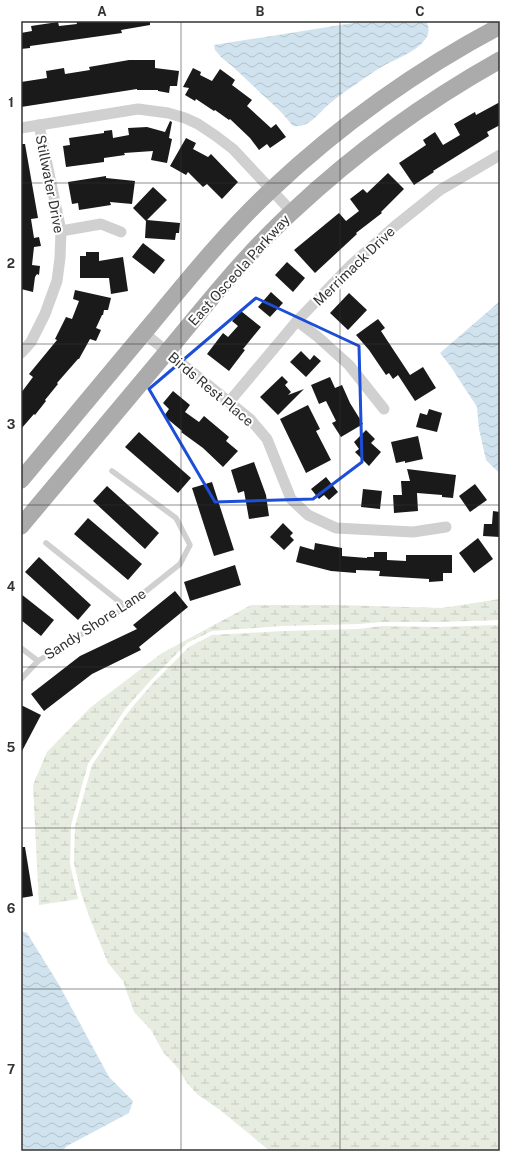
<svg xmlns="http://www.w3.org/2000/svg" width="521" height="1172" font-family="'Public Sans',sans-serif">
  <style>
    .wetland { fill: url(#wetland-marsh) }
    .water { fill: url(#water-waves) }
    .building { fill: #1a1a1a }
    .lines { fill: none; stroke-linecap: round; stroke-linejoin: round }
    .lane { stroke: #d0d0d0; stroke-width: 5.5 }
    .street { stroke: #d0d0d0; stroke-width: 11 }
    .primary { stroke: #ababab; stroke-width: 17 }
    .marked { fill: none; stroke: #1d4ed8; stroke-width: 3; stroke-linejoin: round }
    .grid { fill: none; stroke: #333; stroke-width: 1; stroke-opacity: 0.55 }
    .labels { text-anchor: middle; stroke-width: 4; stroke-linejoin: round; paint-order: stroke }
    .street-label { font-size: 14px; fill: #333; stroke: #fff }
    .neatline { fill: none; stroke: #333; stroke-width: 1.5 }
    .grid-label { font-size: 13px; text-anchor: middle; font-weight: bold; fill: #333 }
  </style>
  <defs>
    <pattern id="wetland-marsh" width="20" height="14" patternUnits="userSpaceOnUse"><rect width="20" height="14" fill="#e6ecdf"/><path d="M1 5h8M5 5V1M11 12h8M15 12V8" fill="none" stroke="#c6cbc0"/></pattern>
    <pattern id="water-waves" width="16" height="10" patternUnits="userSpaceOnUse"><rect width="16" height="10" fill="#cfe2ee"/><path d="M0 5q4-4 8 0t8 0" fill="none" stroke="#b2c2cd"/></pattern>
  </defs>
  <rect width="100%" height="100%" fill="#fff"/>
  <g class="wetland">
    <path d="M500,599V620L439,622H382L359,624L283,626L212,631L187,643L151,680L126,708L88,764L71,825L70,864L78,899L39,905L33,785L47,752L91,707L162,653L251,605H339L442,608Z"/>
    <path d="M500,625V1151H270L220,1110L197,1094L187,1083L178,1068L163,1052L151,1030L134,1012L123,981L108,963L89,916L81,893L74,863L75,826L92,765L129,711L153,683L189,647L212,635L283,631L359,629L382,626L439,627Z"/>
  </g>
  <g class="water">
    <path d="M366,21H426C440,45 394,59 380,68C371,73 363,79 355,85C345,91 336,98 328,105C317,115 309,128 293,126L281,112L232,66L222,58L215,50L214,45Z"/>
    <path d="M500,301V473L495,469L486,460L479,429L477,407L451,367L440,353Z"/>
    <path d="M21,931L27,933L58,983L109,1077L133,1101L129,1113L67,1146L62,1151H21Z"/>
  </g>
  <g class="building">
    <path d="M76,21H150V25L121,30L122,33L30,46V48L21,49V33L32,31L31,26L58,22L59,26L77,24Z"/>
    <path d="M129,60H155V68L179,71L177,86H170L169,93L158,91V90H137V89L21,107V82L47,78L46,71L64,68L65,74L90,70L89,67Z"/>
    <path d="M193,68L201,72L200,75L212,81L220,69L235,80L232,85L252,100L247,106L271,128L276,124L286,137L270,148L267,144L259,150L250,138L230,119L229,120L215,110L214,111L196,99L195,101L185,95L189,88L183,87Z"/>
    <path d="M500,102V125L487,132L489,136L433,171L434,172L414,185L399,163L426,145L423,140L435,132L443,145L460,135L454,124L475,112L476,115Z"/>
    <path d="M170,121L172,122L169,138L172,139L167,163L151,160L153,151L124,153L125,155L104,158V162L66,167L63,146L70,145L69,138L104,133V131L112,130L113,138L129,135L128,128L147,127L165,132Z"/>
    <path d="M186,138L196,143L193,149L208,157L211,154L238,182L222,199L207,184L203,187L188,172L186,175L170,166Z"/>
    <path d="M21,144H25L38,218L31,219L34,238L39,237L41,246L34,247L32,265L40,266L39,275L37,274L35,277L33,292L21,289Z"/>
    <path d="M388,173L404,189L381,212L382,213L356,233L357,234L315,273L294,250L339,213L346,221L359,211L350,199L363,189L367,193Z"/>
    <path d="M106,176V178L135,181L132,204L110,202L111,205L79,210L78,203L72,204L68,182Z"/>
    <path d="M153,187L167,200L147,220L180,223L179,233H176L175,240L145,238L146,221L133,208Z"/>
    <path d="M143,243L165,260L154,274L132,257Z"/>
    <path d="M86,252H99V261L123,257L128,291L111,294L109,278H80V256H86Z"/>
    <path d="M287,262L305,278L293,292L275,275Z"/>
    <path d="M75,290L111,298L108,310H104L103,315H102L96,328L101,330L96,341L90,339L79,359H78L57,383L58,384L45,400L46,401L35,415L34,414L21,429V393L33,377L29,374L57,340L55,339L66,317L72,319L79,301L73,299Z"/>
    <path d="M271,292L283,303L270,317L258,307Z"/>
    <path d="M349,293L367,310L348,330L330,313Z"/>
    <path d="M241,311L261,327L243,349L245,350L229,371L207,354L223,333L228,337L238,326L232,321Z"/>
    <path d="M378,319L385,328L381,331L410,375L423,367L436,388L415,401L398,375L393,379L389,373L386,375L369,350L356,335Z"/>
    <path d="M301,351L310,360L314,355L321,361L306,377L290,362Z"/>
    <path d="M282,376L288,382L285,385L291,392L288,395L304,389L278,415L260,397Z"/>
    <path d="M330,377L335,388L342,385L350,403L363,424L341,437L332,423L336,421L326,401L319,404L311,385Z"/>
    <path d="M173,391L190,405L185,412L199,422L204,416L229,437L226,441L238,451L223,467L203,448L181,432L182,431L164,416L169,409L163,403Z"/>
    <path d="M308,405L320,429L316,431L331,460L306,473L280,419Z"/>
    <path d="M429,409L442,413L437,432L416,427L420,413L427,415Z"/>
    <path d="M366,430L375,439L371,443L381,452L369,466L355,452L359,449L354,442Z"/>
    <path d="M139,432L191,478L178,493L125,447Z"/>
    <path d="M418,436L423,459L405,463V461L396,463L391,442Z"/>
    <path d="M254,462L266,495L269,516L249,519L244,491L238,493L231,470Z"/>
    <path d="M407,469L456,475L453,498L442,497V495L417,493L418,511L394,513L393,495H402L401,481H410Z"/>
    <path d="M326,477L338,492L329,500L324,495L319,499L311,489Z"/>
    <path d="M212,482L234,550L214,556L192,488Z"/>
    <path d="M475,484L487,500L470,512L459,496Z"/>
    <path d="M107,486L159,533L145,549L93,501Z"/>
    <path d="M363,489L382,491L380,509L361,507Z"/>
    <path d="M493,511L500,512V537L483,536L484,524H492Z"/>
    <path d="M88,518L142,564L128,580L74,534Z"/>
    <path d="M283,523L293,533L290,536L294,540L284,550L270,537Z"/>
    <path d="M478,538L493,559L474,573L459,553Z"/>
    <path d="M315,543L342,548V556L367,558V557H374V552H387V560L406,561V555H452V573H443V581L429,582V579L379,576L380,571L356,570V573L331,571L296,562L300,546L314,550Z"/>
    <path d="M39,557L91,605L78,620L25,572Z"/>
    <path d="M235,565L241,585L190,601L184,582Z"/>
    <path d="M175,591L188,607L139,647L141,650L92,674L44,711L31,694L80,656L137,629L133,625Z"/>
    <path d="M21,594L54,620L41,636L21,620Z"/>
    <path d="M21,705L41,715L21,753Z"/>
    <path d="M21,847H25L33,896L21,898Z"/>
  </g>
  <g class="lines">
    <g class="lane">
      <path d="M46,543L126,607"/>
      <path d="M21,648L38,661"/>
      <path d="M21,679L38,661L126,607L180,564L190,545L176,518L112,471"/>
    </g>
    <g class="street">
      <path d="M21,128L138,109L168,113L185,118L198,124L216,136L233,149L292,212"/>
      <path d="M61,231L101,224L121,232"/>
      <path d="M297,321L318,337L349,365L384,409"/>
      <path d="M144,333L250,419L267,439L291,499L308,515L336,528L413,532L446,527"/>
      <path d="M21,353L31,342L45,314L57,281L60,258L61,231L39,125"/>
      <path d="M229,402L297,321L350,266L395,226L440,190L500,155"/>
    </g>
    <g class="primary">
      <path d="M21,480C65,428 108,375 152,323C190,277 228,230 272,189C340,125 417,70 500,26"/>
      <path d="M21,526C71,466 121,407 171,347C210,300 248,252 293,211C356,152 425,102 500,60"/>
    </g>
  </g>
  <path class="marked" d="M256,298L359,346L362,462L313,499L215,502L149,389Z"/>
  <path class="grid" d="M181,21V1151M340,21V1151M21,183H500M21,344H500M21,505H500M21,667H500M21,828H500M21,989H500"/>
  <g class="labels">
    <g class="street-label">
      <text transform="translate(50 184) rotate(79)" y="5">Stillwater Drive</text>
      <text transform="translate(354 266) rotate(-44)" y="5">Merrimack Drive</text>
      <text transform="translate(239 270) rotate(-48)" y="5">East Osceola Parkway</text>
      <text transform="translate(211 389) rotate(40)" y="5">Birds Rest Place</text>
      <text transform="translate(95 624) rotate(-33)" y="5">Sandy Shore Lane</text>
    </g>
  </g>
  <rect width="521" height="1172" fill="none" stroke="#ffffff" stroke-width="44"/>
  <rect x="22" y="22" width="477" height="1128" class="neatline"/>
  <g class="grid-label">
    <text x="102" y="16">A</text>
    <text x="260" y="16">B</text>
    <text x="420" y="16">C</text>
    <text x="11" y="107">1</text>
    <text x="11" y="268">2</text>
    <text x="11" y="429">3</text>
    <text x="11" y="591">4</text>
    <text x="11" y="752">5</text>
    <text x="11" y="913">6</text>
    <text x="11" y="1074">7</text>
  </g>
</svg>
